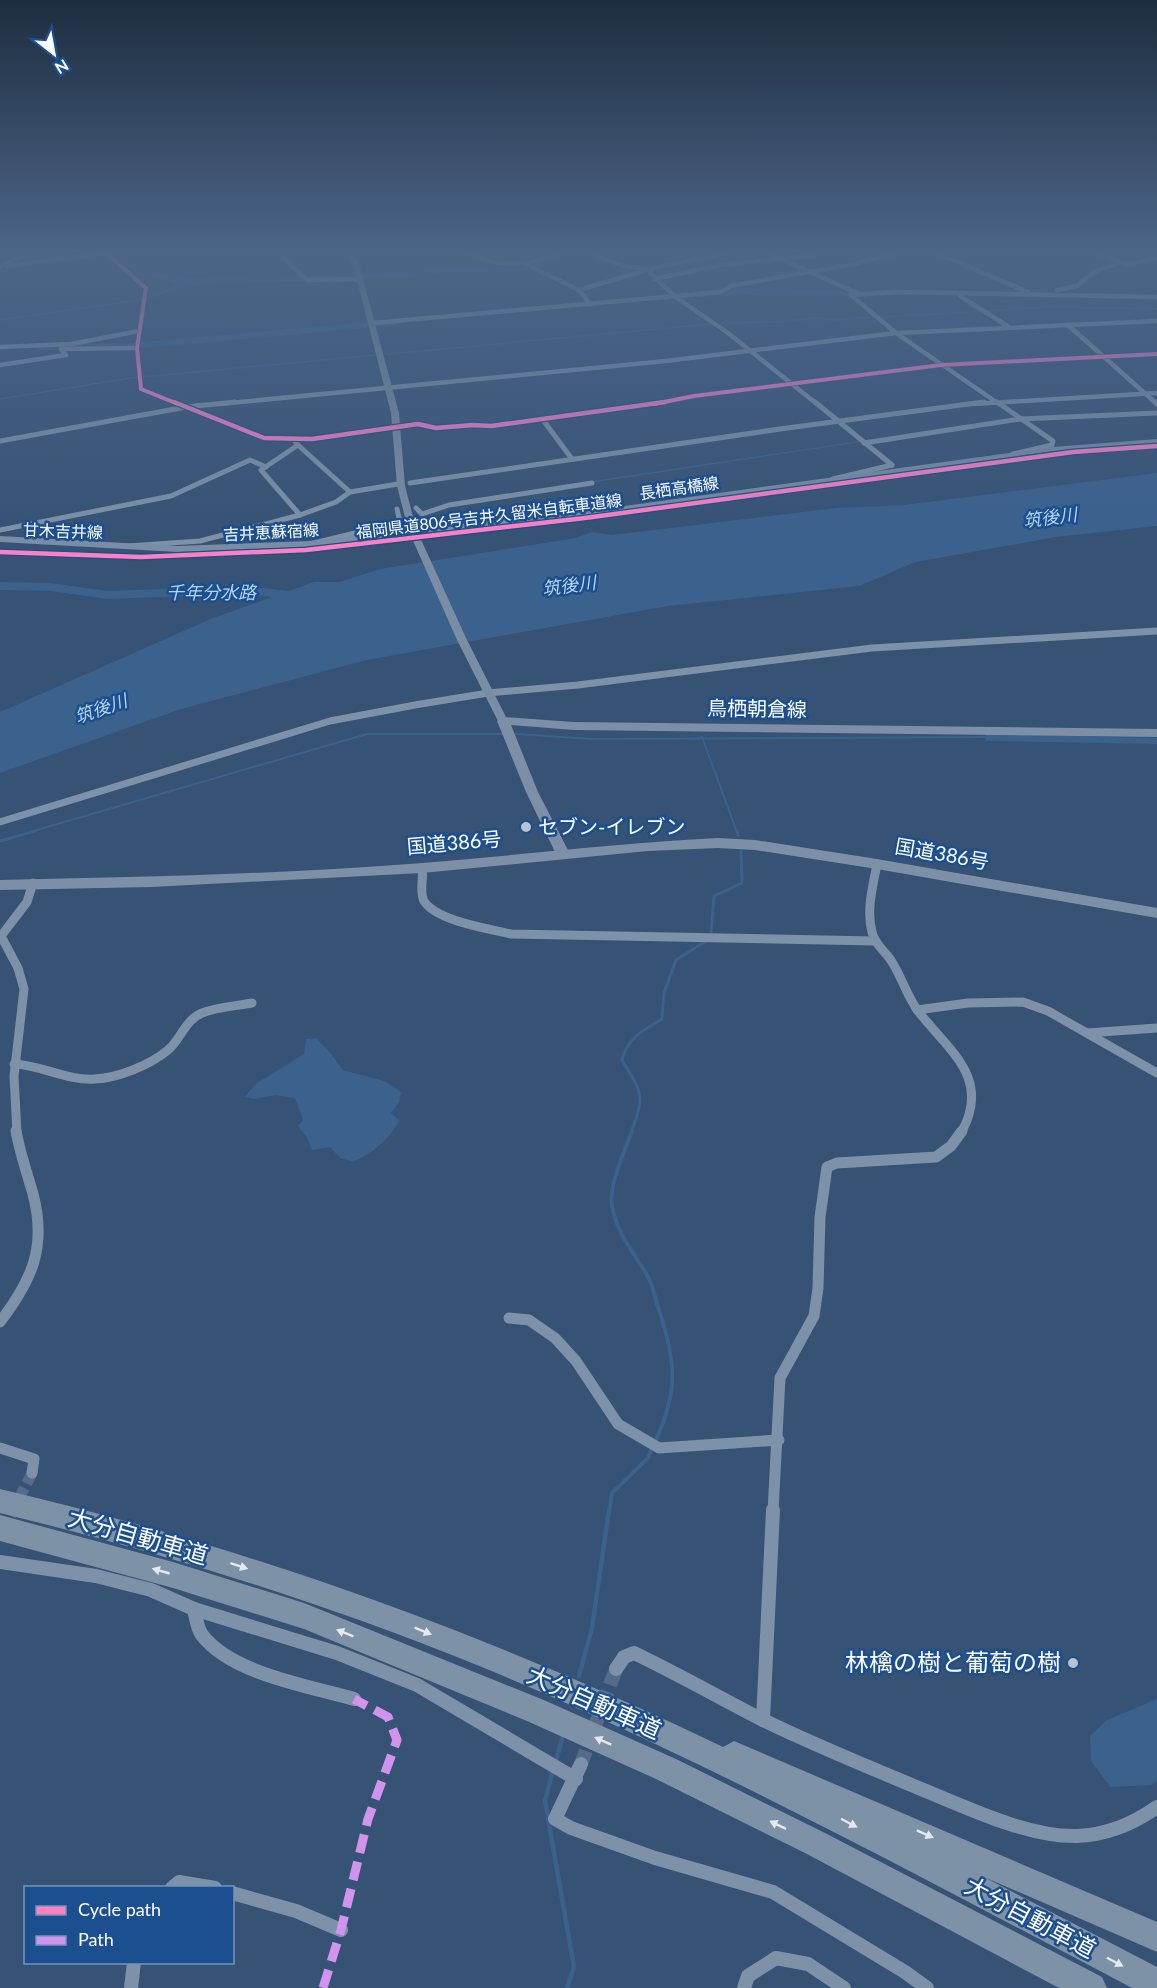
<svg xmlns="http://www.w3.org/2000/svg" width="1157" height="1988" font-family="Lato,'Noto Sans JP',sans-serif">
  <style>
    .water { fill: #3b618d }
    .lines { fill: none; stroke-linecap: round; stroke-linejoin: round }
    .stream-far4 { stroke: #3b618d; stroke-width: 1.5 }
    .stream-far3 { stroke: #3b618d; stroke-width: 2 }
    .stream-far2 { stroke: #3b618d; stroke-width: 3 }
    .stream-far1 { stroke: #3b618d; stroke-width: 4 }
    .stream { stroke: #3b618d; stroke-width: 4.5 }
    .river { fill: #3b618d; fill-rule: evenodd }
    .minor-tunnel-far1 { stroke: #546c89; stroke-width: 11; stroke-dasharray: 11 5; stroke-linecap: butt }
    .minor-tunnel { stroke: #546c89; stroke-width: 14; stroke-dasharray: 14 7; stroke-linecap: butt }
    .minor-far5 { stroke: #7d92a8; stroke-width: 4.5 }
    .minor-far4 { stroke: #7d92a8; stroke-width: 5 }
    .minor-far3 { stroke: #7d92a8; stroke-width: 7 }
    .minor-far2 { stroke: #7d92a8; stroke-width: 9 }
    .minor-far1 { stroke: #7d92a8; stroke-width: 11 }
    .minor { stroke: #7d92a8; stroke-width: 14 }
    .secondary { fill: #798da4; fill-rule: evenodd }
    .primary { fill: #7d8ea7; fill-rule: evenodd }
    .trunk { fill: #7e90a7; fill-rule: evenodd }
    .motorway { fill: #7e92a7; fill-rule: evenodd }
    .quiet { stroke: #d193ec; stroke-width: 9; stroke-dasharray: 19 9; stroke-linecap: butt }
    .cycleway-far1-casing { stroke: #1b4f8f; stroke-width: 5 }
    .cycleway-casing { stroke: #1b4f8f; stroke-width: 7 }
    .cycleway-far1 { stroke: #ff80c0; stroke-width: 4 }
    .cycleway { stroke: #ff80c0; stroke-width: 4.5 }
    .oneway { fill: #e5e9ed }
    .poi-dot { fill: #b9c2ce; stroke: #1b4f8f; stroke-width: 2 }
    .labels { text-anchor: middle; stroke-width: 5; stroke-linejoin: round; paint-order: stroke }
    .far-street-label { font-size: 16px; fill: #fff; stroke: #1b4f8f }
    .far-water-label { font-size: 18px; font-style: italic; fill: #b5d3f5; stroke: #1b4f8f }
    .street-label { font-size: 20px; fill: #fff; stroke: #1b4f8f }
    .poi-label { font-size: 20px; fill: #fff; stroke: #1b4f8f; text-anchor: start }
    .near-street-label { font-size: 24px; fill: #fff; stroke: #1b4f8f }
    .near-poi-label { font-size: 24px; fill: #fff; stroke: #1b4f8f; text-anchor: end }
  </style>
  <rect width="100%" height="100%" fill="#365274"/>
  <g class="water">
    <path d="M1157,473V526L1056,537L916,562L859,586L668,606L367,660L181,709L0,773V712L213,618L314,582H340L380,569L576,538L591,532L612,535L836,508L904,505Z"/>
    <path d="M985,734L1157,738V744L986,741Z"/>
    <path d="M316,1038L329,1051L343,1070L384,1081L401,1092L399,1102L391,1113L400,1121C387,1140 375,1152 353,1162L340,1158L330,1147L312,1150L307,1138L298,1126L303,1120L295,1098L275,1095L254,1099L244,1097L257,1083L304,1054L306,1039Z"/>
    <path d="M1157,1699V1781L1151,1785L1110,1787L1091,1761L1090,1736L1107,1720Z"/>
  </g>
  <g class="lines">
    <g class="stream-far4">
      <path d="M1125,263L1138,252"/>
      <path d="M1041,292L1081,287L1099,272"/>
      <path d="M148,298L187,282"/>
      <path d="M0,320L140,300"/>
      <path d="M387,354L723,323L777,322L816,318L832,320L1051,307L1157,309"/>
      <path d="M0,399L131,378L375,355"/>
      <path d="M591,482L863,441"/>
    </g>
    <g class="stream-far3">
      <path d="M516,734L593,739L987,737"/>
      <path d="M702,737L737,832"/>
      <path d="M30,832L367,734H503"/>
    </g>
    <g class="stream-far2">
      <path d="M737,831L738,835"/>
      <path d="M0,841L35,831"/>
      <path d="M711,933L714,896L742,883L741,851"/>
      <path d="M631,1133C645,1094 643,1095 622,1060C627,1038 644,1030 662,1019L664,993L676,960L706,941"/>
    </g>
    <g class="stream-far1">
      <path d="M632,1131C625,1150 608,1187 612,1206C616,1232 634,1253 647,1275C653,1285 655,1299 659,1310C676,1362 679,1391 655,1442"/>
      <path d="M609,1512L612,1493L648,1458L652,1448"/>
    </g>
    <g class="stream">
      <path d="M579,1676L592,1628L609,1510"/>
      <path d="M556,1761L563,1735"/>
      <path d="M553,1770L545,1801L574,1967L567,1988"/>
    </g>
    <g class="river">
      <path d="M110,252H120L147,271L190,279L402,272L446,267H503L525,265L557,252H567L558,260L526,270L503,273H446L402,278L190,285L141,275Z"/>
      <path d="M744,288L839,291L877,289L882,292L877,295C818,298 758,293 699,297L694,294L699,291Z"/>
      <path d="M1008,289H1041L1046,292L1041,295L1005,294V290Z"/>
      <path d="M395,320L398,321V325L132,349L39,350L34,347L39,344L132,343Z"/>
      <path d="M0,582L51,583L107,591L246,586L305,593L312,597L305,601L246,594L107,599L51,591L0,590Z"/>
    </g>
    <path class="minor-tunnel-far1" d="M12,1512L32,1473"/>
    <g class="minor-tunnel">
      <path d="M0,1534L12,1510"/>
      <path d="M581,1764L616,1669"/>
    </g>
    <g class="minor-far5">
      <path d="M101,252L106,253L146,288L137,348L141,389L178,404"/>
      <path d="M277,252L307,280L360,279"/>
      <path d="M466,252C496,268 528,268 558,252"/>
      <path d="M587,252L620,265L646,269"/>
      <path d="M766,252L859,294"/>
      <path d="M934,252L1028,292"/>
      <path d="M1095,252L1127,265L1157,258"/>
      <path d="M525,264L579,290L590,304"/>
      <path d="M7,266L106,253"/>
      <path d="M651,269L650,273L677,298L728,333L817,404"/>
      <path d="M654,279L722,265L816,255"/>
      <path d="M579,290L657,267L734,252"/>
      <path d="M1057,290L1077,286L1094,272L1119,263"/>
      <path d="M960,296L1009,327"/>
      <path d="M372,323L721,292L730,286L854,264L900,252"/>
      <path d="M1068,325L1157,404"/>
      <path d="M0,347L71,344L139,331"/>
      <path d="M0,365L66,355L61,349L137,348"/>
      <path d="M219,404L666,361L896,333L1157,321"/>
      <path d="M654,404L694,396L941,365L1157,354"/>
      <path d="M973,404L1157,393"/>
      <path d="M999,404L896,333L851,295L896,292L1157,297"/>
    </g>
    <g class="minor-far4">
      <path d="M174,402L264,438L312,439L418,424L436,428L473,425L491,426L665,402"/>
      <path d="M815,402L892,465"/>
      <path d="M997,402L1053,441L1052,445L1013,454"/>
      <path d="M1155,402L1157,404"/>
      <path d="M543,420L572,459"/>
      <path d="M294,440L298,445L261,470L300,515"/>
      <path d="M0,441L186,407L235,402"/>
      <path d="M864,443L1020,419L1157,413"/>
      <path d="M298,445L350,492"/>
      <path d="M833,479L892,465"/>
      <path d="M410,483L787,428L984,402"/>
      <path d="M416,508L422,514L449,505L592,483"/>
      <path d="M0,530L171,496L250,460L266,467"/>
      <path d="M310,544L400,522L397,509"/>
      <path d="M128,546L200,541L300,515L336,502L350,492L398,484"/>
    </g>
    <path class="minor-far3" d="M0,822L330,721L415,705L488,693L578,685L872,648L1157,631"/>
    <g class="minor-far2">
      <path d="M877,864C873,886 866,910 872,932C875,945 886,952 892,962C902,978 907,996 918,1011C949,1051 992,1078 961,1133"/>
      <path d="M422,868C424,878 419,892 424,901C436,921 490,929 511,934L875,941"/>
      <path d="M917,1010L968,1003L1023,1002L1048,1011L1157,1073"/>
      <path d="M1087,1033L1157,1028"/>
      <path d="M14,1064C41,1065 68,1081 95,1079C118,1078 150,1065 168,1050C180,1040 186,1019 202,1013C217,1007 236,1006 252,1003"/>
      <path d="M17,1133L14,1076L24,989L18,968L1,936L27,902L33,883"/>
    </g>
    <g class="minor-far1">
      <path d="M509,1318L529,1320L555,1338L576,1361L618,1424L659,1448L779,1440"/>
      <path d="M0,1322C32,1280 47,1247 33,1194C27,1173 20,1153 16,1131"/>
      <path d="M0,1448L34,1459L32,1473"/>
      <path d="M773,1512L780,1378L814,1316L818,1288L820,1217L827,1167L837,1163L936,1157L951,1146L962,1131"/>
    </g>
    <g class="minor">
      <path d="M0,1562L96,1576L151,1590L194,1609L337,1653L417,1685L576,1779"/>
      <path d="M194,1609C196,1618 197,1628 202,1635C232,1674 309,1686 354,1699"/>
      <path d="M616,1669L624,1657L634,1653C678,1674 720,1698 763,1720C816,1746 871,1768 926,1791C970,1809 1028,1837 1077,1836C1107,1835 1133,1824 1157,1807"/>
      <path d="M763,1720L773,1510"/>
      <path d="M581,1764L555,1819L571,1828L655,1858L773,1892L905,1972L927,1988"/>
      <path d="M172,1888L179,1882L215,1888"/>
      <path d="M232,1893L296,1911L341,1930"/>
      <path d="M131,1988L134,1962"/>
      <path d="M744,1988L748,1976L776,1958L808,1964L844,1988"/>
    </g>
    <path class="secondary" d="M347,252H353L360,268L399,413L405,486L416,528L574,513L1053,447L1157,439V443L1053,451L574,519L418,533L467,640L508,721L503,724L498,721L457,640L410,534L310,547L178,552L0,542V536L178,546L310,541L408,529L397,486L391,413L354,268Z"/>
    <g class="primary">
      <path d="M25,252H34L0,269V264Z"/>
      <path d="M503,717L574,722L1157,729V737L574,730L511,725L538,792L570,854L563,858L556,854L526,792L497,721Z"/>
    </g>
    <path class="trunk" d="M718,838L755,840L877,859L1157,908V918L877,869L755,850L718,848L648,851L422,873L152,887L0,890V880C141,877 283,874 423,863C522,855 619,843 718,838Z"/>
    <g class="motorway">
      <path d="M0,1489C251,1548 491,1635 723,1747L734,1741L1157,1922V1952L984,1877L1157,1967V1988H1132C915,1874 699,1756 472,1663C318,1601 161,1552 0,1513Z"/>
      <path d="M0,1515L173,1562L304,1603L546,1701L676,1759L825,1833L1102,1977L1107,1988H1059L805,1853L656,1779L527,1721L304,1629L173,1588L0,1541Z"/>
    </g>
    <path class="quiet" d="M323,1988L341,1930L368,1819L397,1740L388,1717L354,1699"/>
    <defs>
      <g id="cycleway-far1">
        <path d="M101,252L106,253L146,288L137,348L141,389L178,404"/>
        <path d="M654,404L694,396L941,365L1157,354"/>
      </g>
      <g id="cycleway">
        <path d="M174,402L264,438L312,439L418,424L436,428L473,425L491,426L665,402"/>
        <path d="M0,552L141,557L306,550L585,518L1073,452L1157,446"/>
      </g>
    </defs>
    <use href="#cycleway-far1" class="cycleway-far1-casing"/>
    <use href="#cycleway" class="cycleway-casing"/>
    <use href="#cycleway-far1" class="cycleway-far1"/>
    <use href="#cycleway" class="cycleway"/>
  </g>
  <defs><path id="oneway-solid" d="M-6-.8H1V-3.2L6.5 0L1 3.2V.8H-6Z" transform="scale(1.5)"/></defs>
  <g class="oneway">
    <use href="#oneway-solid" transform="translate(239 1566) rotate(18)"/>
    <use href="#oneway-solid" transform="translate(161 1571) rotate(-164)"/>
    <use href="#oneway-solid" transform="translate(423 1631) rotate(22)"/>
    <use href="#oneway-solid" transform="translate(345 1633) rotate(-158)"/>
    <use href="#oneway-solid" transform="translate(603 1741) rotate(-156)"/>
    <use href="#oneway-solid" transform="translate(849 1823) rotate(28)"/>
    <use href="#oneway-solid" transform="translate(778 1825) rotate(-154)"/>
    <use href="#oneway-solid" transform="translate(925 1834) rotate(24)"/>
    <use href="#oneway-solid" transform="translate(1115 1962) rotate(28)"/>
  </g>
  <linearGradient id="sky" x2="0" y2="1"><stop stop-color="#1e2d40"/><stop offset="0.47" stop-color="#4c6688"/><stop offset="1" stop-color="#4c6688" stop-opacity="0"/></linearGradient>
  <rect width="1157" height="531" fill="url(#sky)"/>
  <g class="poi-dot">
    <circle cx="526" cy="827" r="6"/>
    <circle cx="1073" cy="1663" r="6"/>
  </g>
  <g class="labels">
    <g class="far-street-label">
      <text transform="translate(679 488) rotate(-8)" y="6">長栖高橋線</text>
      <text transform="translate(489 516) rotate(-7)" y="6">福岡県道806号吉井久留米自転車道線</text>
      <text transform="translate(63 531) rotate(2)" y="6">甘木吉井線</text>
      <text transform="translate(271 532) rotate(-3)" y="6">吉井恵蘇宿線</text>
    </g>
    <g class="far-water-label">
      <text transform="translate(1050 518) rotate(-7)" y="6">筑後川</text>
      <text transform="translate(569 586) rotate(-7)" y="6">筑後川</text>
      <text x="211" y="599">千年分水路</text>
      <text transform="translate(101 709) rotate(-19)" y="6">筑後川</text>
    </g>
    <g class="street-label">
      <text transform="translate(757 709) rotate(1)" y="7">鳥栖朝倉線</text>
      <text transform="translate(454 843) rotate(-5)" y="7">国道386号</text>
      <text transform="translate(942 854) rotate(10)" y="7">国道386号</text>
    </g>
    <g class="poi-label">
      <text x="538" y="834">セブン-イレブン</text>
    </g>
    <g class="near-street-label">
      <text transform="translate(138 1537) rotate(16)" y="8">大分自動車道</text>
      <text transform="translate(594 1703) rotate(24)" y="8">大分自動車道</text>
      <text transform="translate(1030 1918) rotate(28)" y="8">大分自動車道</text>
    </g>
    <g class="near-poi-label">
      <text x="1061" y="1671">林檎の樹と葡萄の樹</text>
    </g>
  </g>
  <rect x="24" y="1886" width="210" height="78" fill="#1b4f8f" stroke="#7695bc" stroke-width="1.5"/>
  <rect x="36" y="1906" width="30" height="9" fill="#ff80c0" stroke="#7695bc" stroke-width="1.5"/>
  <text x="78" y="1916" font-size="18" fill="#ffffff">Cycle path</text>
  <rect x="36" y="1936" width="30" height="9" fill="#d193ec" stroke="#7695bc" stroke-width="1.5"/>
  <text x="78" y="1946" font-size="18" fill="#ffffff">Path</text>
  <g transform="translate(54 54) rotate(149)" stroke="#1b4f8f" stroke-width="4.5" paint-order="stroke">
  <path d="M0-4.5L10 22L0 15L-10 22Z" fill="#ffffff"/>
  <text y="-9" font-size="16" font-weight="bold" text-anchor="middle" fill="#ffffff">N</text>
  </g>
</svg>
